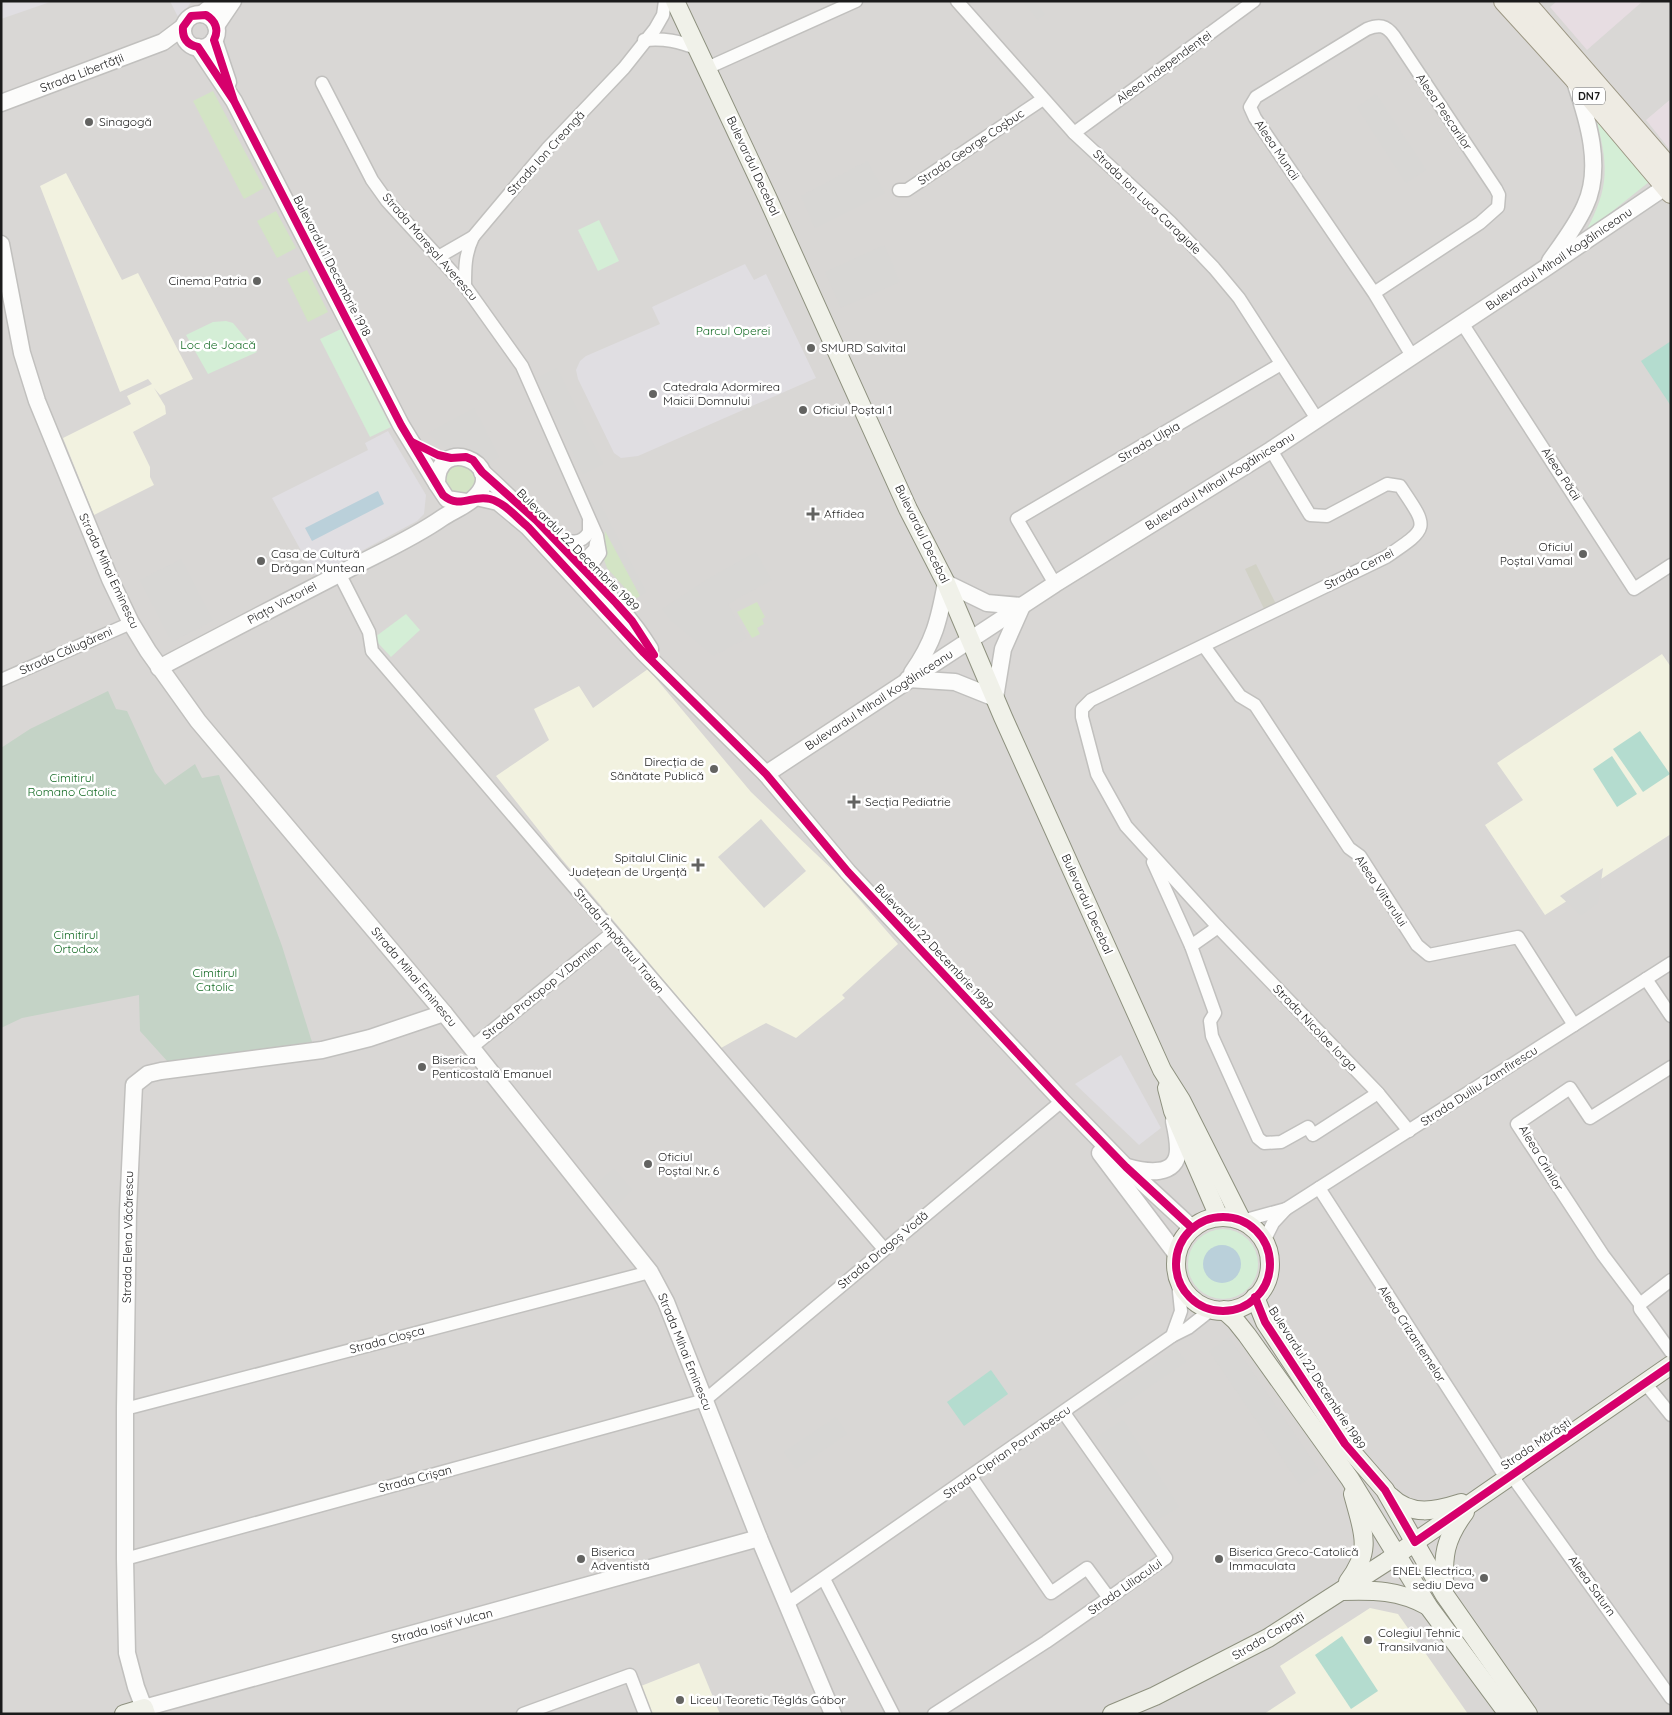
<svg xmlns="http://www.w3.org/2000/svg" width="1672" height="1715" font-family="Quicksand,sans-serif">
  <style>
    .residential { fill: #d9d7d5 }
    .industrial { fill: #e7dde2 }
    .education { fill: #f2f2e0 }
    .religious { fill: #d8d7d5 }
    .construction { fill: #d1d1c6 }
    .grass { fill: #d3e4c5 }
    .cemetery { fill: #c4d3c6 }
    .park { fill: #d4eed6 }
    .pitch { fill: #b4dccf }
    .plaza { fill: #e0dee2 }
    .water { fill: #bad0da }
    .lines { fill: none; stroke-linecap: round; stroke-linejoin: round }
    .minor-casing { stroke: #c1c0be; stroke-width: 15 }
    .tertiary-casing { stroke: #c1c0be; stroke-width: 19 }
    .secondary-casing { stroke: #8e917f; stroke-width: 20 }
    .primary-casing { stroke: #9c9784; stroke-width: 22 }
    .minor { stroke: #fcfcfb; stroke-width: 12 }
    .tertiary { stroke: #fcfcfb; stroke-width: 16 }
    .secondary { stroke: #f0f1e9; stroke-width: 18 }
    .primary { stroke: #eeebe3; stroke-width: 20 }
    .cycleway-casing { stroke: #fff; stroke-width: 11 }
    .cycleway { stroke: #d6006c; stroke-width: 8 }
    .poi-dot { fill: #636361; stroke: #fff; stroke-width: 2 }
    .labels { text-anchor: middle; stroke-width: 5; stroke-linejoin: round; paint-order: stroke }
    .shield { fill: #fff; stroke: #5f5f5f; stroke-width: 1 }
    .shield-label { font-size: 11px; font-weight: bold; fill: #1b1b1b }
    .street-label { font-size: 12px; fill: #1b1b1b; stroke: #fff }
    .poi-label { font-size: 12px; fill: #1b1b1b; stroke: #fff; text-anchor: start }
    .park-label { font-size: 12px; fill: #166c26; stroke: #fff }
  </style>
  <rect width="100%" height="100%" fill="#eae8e4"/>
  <path class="residential" d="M1,1H1671V99L1647,120L1671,151V1714H1Z"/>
  <g class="industrial">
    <path d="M1557,1H1643L1587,50L1550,7Z"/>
    <path d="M1671,99V151L1646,120Z"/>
  </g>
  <g class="education">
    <path d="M66,173L122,280L138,273L193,379L160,395L154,388L165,406L166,414L133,432L150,467V477L154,485L94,515L63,438L131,404L127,396L152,384L148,379L120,392L40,186Z"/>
    <path d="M1662,654L1671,667V834L1545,915L1485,825L1523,800L1497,763Z"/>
    <path d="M648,669L751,792L837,874L898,944L842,995L845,998L796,1038L766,1023L721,1048L560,857L496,776L549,740L534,709L579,686L593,708Z"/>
    <path d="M1370,1608L1398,1614L1468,1714H1264L1296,1693L1280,1666Z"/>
    <path d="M699,1663L720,1714H652L641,1686Z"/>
  </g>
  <g class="religious">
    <path d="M1022,1H1034L1045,14L1038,20Z"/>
    <path d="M1,49L11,79L1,82Z"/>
    <path d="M1376,94L1426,170L1406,183L1357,107Z"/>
    <path d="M867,161L885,193L815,228L801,196Z"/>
    <path d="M884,245L900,282L841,308L825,272Z"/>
    <path d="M557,368L603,464L583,474L537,378Z"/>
    <path d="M474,408L499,457L489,462L467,449H447L428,433Z"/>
    <path d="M598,500L646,592L640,596L590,504Z"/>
    <path d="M756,552L772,580L728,604L747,638L713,656L671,621L662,609L709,578Z"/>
    <path d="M181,559L213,621L172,642L140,580Z"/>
    <path d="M761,819L806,871L764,908L718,857Z"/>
    <path d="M1603,868L1598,903L1581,915L1560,896Z"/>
    <path d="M614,1169L632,1190L615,1206L596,1184Z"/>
    <path d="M1229,1337L1320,1471L1300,1485L1209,1351Z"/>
    <path d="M1176,1348L1186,1362L1114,1411L1105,1398Z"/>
    <path d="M836,1417L847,1434L796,1469L784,1452Z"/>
    <path d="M1123,1420L1179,1507L1152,1524L1096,1437Z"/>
  </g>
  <path class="construction" d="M1256,564L1278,608L1266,613L1245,569Z"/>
  <g class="grass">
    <path d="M213,91L264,188L244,199L193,101Z"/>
    <path d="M276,211L296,248L277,258L257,221Z"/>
    <path d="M307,270L328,312L308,322L287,279Z"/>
    <path d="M462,461L479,477L472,494L449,495L443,473L446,468Z"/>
    <path d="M605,531L640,596L635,599L607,568L603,557Z"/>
    <path d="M757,602L765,617L762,619L764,624L757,628L760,634L752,638L737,612Z"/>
  </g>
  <path class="cemetery" d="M108,691L116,709L127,711L155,772L165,785L195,764L202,778L219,775L282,946L312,1042L168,1062L140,1031L139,995L22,1018L1,1028V748L30,729Z"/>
  <g class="park">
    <path d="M1595,114L1649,182L1585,233C1611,185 1608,165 1595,114Z"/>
    <path d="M599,220L619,261L598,271L578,230Z"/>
    <path d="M226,321L233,323L257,352L208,374L186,335L213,322Z"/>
    <path d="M341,329L391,427L370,437L320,339Z"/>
    <path d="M406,614L420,630L391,657L377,642L375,637Z"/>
    <circle cx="1223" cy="1264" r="35"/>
  </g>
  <g class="pitch">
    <path d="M1671,341V406L1641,361Z"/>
    <path d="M1640,731L1670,774L1643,792L1613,749Z"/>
    <path d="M1612,756L1637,794L1617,807L1593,769Z"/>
    <path d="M991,1370L1008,1394L964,1426L947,1402Z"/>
    <path d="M1342,1636L1378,1691L1351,1709L1315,1655Z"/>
  </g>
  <g class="plaza">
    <path d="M1,1H53L1,19Z"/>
    <path d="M170,1H192L179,19Z"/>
    <path d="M745,264L754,280L766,274L816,378L638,456L621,458L614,453L578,379L576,370L580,361L586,356L660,324L652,307Z"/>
    <path d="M388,431L426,495L424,514L417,521L315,576L272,498L368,450L365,443Z"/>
    <path d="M1121,1055L1161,1128L1139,1145L1075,1084Z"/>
  </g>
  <g class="water">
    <path d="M378,491L384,504L312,541L305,528Z"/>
    <circle cx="1222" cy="1264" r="19"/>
  </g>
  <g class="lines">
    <defs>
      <g id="minor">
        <path d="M957,1L1074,133L1170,222L1214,268L1239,298L1317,419"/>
        <path d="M644,40C664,38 679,41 698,49"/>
        <path d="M707,68L856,1"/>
        <path d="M322,83L372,180L387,201L465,286L522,366L597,536L600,553L586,573"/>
        <path d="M1074,133L1254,1"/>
        <path d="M899,190H907L1043,99"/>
        <path d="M440,256L473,237L547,149L624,68L655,29L663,15L665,1"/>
        <path d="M465,286C465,267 465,254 473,237"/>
        <path d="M1374,293L1480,223L1498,207L1499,195L1496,189L1394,36C1386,25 1379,24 1367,29L1256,97L1250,107L1255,118L1374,293L1412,356"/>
        <path d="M1462,323L1634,589L1671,565"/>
        <path d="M1271,450L1310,515L1327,516L1387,484L1400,486C1429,529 1430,527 1386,557L1091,700L1082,709V717L1097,774L1126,826L1218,927L1378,1093L1409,1131"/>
        <path d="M552,537C567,541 580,547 589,532V521"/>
        <path d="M565,557L586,558L595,549L596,543"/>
        <path d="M339,573L369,632L372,651L884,1249"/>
        <path d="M1055,584L1017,519L1281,364"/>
        <path d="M1204,646L1240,696L1255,705L1349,848L1360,856L1417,945L1429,955L1518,937L1574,1025"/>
        <path d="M1,680L131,623"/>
        <path d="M1153,862L1191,946L1215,1013L1210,1021L1212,1036L1258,1138L1264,1143L1281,1142L1308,1127L1313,1135L1378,1093"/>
        <path d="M1191,946L1218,927"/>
        <path d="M1646,979L1671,1016"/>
        <path d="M472,1047L612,933"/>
        <path d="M1671,1067L1590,1118L1570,1088L1517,1124L1603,1255L1640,1304V1309L1671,1352"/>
        <path d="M1319,1188L1506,1478"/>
        <path d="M1242,1221L1286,1209"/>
        <path d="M1264,1241L1273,1223L1286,1209L1671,963"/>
        <path d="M1640,1304L1671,1280"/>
        <path d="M1172,1336L1188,1328L1212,1309"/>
        <path d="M1645,1383L1671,1415"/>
        <path d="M125,1409L650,1272"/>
        <path d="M1513,1473L1517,1483L1671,1698"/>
        <path d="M971,1477L1051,1593L1087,1568L1109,1598"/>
        <path d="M125,1559L705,1400L1062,1101"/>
        <path d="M824,1579L893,1714"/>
        <path d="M786,1604L1172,1336L1181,1311L1177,1272"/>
        <path d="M523,1714L630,1675L645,1714"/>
        <path d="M934,1714L1046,1642L1166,1558L1064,1413"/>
      </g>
      <g id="tertiary">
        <path d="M202,14L218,1"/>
        <circle cx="200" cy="31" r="17"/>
        <path d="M216,26L233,1"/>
        <path d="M214,40L228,82"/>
        <path d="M198,47L234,101L401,425L437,484"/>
        <path d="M1,103L163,42L183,27"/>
        <path d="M1,244L22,353L37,401L110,579L131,623L148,651L198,721L444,1013L650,1272L666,1302L759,1538L833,1714"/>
        <path d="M1550,261C1562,244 1576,226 1585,206C1603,168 1588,120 1575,82"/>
        <path d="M482,472C515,502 546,533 578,565C605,592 630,616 650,649"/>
        <path d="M476,497L498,502L528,527L644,653L766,774L848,872L1062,1101L1126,1167L1192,1228"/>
        <path d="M159,668C221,635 283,603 345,571C377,554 412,539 442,518C452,511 469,505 477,495C506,463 436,434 437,484L447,499L466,502"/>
        <path d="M912,673C934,642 939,620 946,583L987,603L1022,606"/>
        <path d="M908,679L955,682L995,698L1003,649L1022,606"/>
        <path d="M766,774L1055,584L1271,450L1544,269L1671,183"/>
        <path d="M444,1013L370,1038L322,1050L161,1071L148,1074L134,1085L128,1211L125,1409V1559L127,1653L136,1687L144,1708L759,1538"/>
        <path d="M1100,1153L1177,1255"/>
        <path d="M1127,1167C1145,1172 1178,1178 1178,1149C1178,1140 1176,1130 1174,1121"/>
      </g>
      <g id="secondary">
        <path d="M675,1L768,199L908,509L946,583L1003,717L1162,1070L1181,1100L1242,1221"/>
        <path d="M1167,1088L1173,1111L1219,1217"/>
        <circle cx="1223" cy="1264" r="47"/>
        <path d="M1255,1297L1265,1322L1345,1444L1385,1490L1444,1594L1528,1714"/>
        <path d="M1224,1310L1235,1320L1247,1335L1350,1479L1428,1606L1508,1714"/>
        <path d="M1390,1496C1411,1517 1436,1511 1461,1503"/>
        <path d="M1348,1582C1373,1549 1363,1532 1353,1494"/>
        <path d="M1444,1590C1443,1556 1444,1540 1465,1512"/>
        <path d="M1342,1591C1374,1590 1399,1590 1428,1606"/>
        <path d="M124,1714L144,1708L146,1714"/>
        <path d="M1112,1714L1155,1696L1268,1638L1386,1562L1671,1365"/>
      </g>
      <g id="primary">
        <path d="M1504,1L1574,78L1671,193"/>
        <path d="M1524,1L1671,170"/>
      </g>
    </defs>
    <use href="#minor" class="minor-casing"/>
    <use href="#tertiary" class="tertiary-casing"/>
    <use href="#secondary" class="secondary-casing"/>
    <use href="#primary" class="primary-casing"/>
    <use href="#minor" class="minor"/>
    <use href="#tertiary" class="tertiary"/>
    <use href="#secondary" class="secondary"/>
    <use href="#primary" class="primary"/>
    <defs>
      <g id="cycleway">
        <path d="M234,101L214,40C219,30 216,21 206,15L191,16L183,27C182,38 187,45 198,47L234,101L401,425L443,495C460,510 472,494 490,499C505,503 516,517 528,527L644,653L766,774L848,872L1062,1101L1126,1167L1192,1228"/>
        <path d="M412,442L438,455L451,458L466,457L473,460L482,472L536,520L616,603L632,621L654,655"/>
        <circle cx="1223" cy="1264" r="47"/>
        <path d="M1255,1297L1265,1322L1345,1444L1385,1490L1415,1542L1671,1365"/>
      </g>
    </defs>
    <use href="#cycleway" class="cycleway-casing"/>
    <use href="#cycleway" class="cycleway"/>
  </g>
  <g class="poi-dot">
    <circle cx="89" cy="122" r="5"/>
    <circle cx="257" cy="281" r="5"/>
    <circle cx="811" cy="348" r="5"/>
    <circle cx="653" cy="394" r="5"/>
    <circle cx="803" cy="410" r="5"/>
    <path d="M810.5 506.5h5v5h5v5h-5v5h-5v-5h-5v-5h5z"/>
    <circle cx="1583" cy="554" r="5"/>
    <circle cx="261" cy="561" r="5"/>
    <circle cx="714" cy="769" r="5"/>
    <path d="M851.5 794.5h5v5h5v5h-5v5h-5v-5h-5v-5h5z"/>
    <path d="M695.5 857.5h5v5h5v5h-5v5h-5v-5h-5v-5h5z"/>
    <circle cx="422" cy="1067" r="5"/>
    <circle cx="648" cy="1164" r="5"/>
    <circle cx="581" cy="1559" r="5"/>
    <circle cx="1219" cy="1559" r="5"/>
    <circle cx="1484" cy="1578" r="5"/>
    <circle cx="1368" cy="1640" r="5"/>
    <circle cx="680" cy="1700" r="5"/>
  </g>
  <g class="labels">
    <rect class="shield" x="1573" y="87.5" width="32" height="17" rx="4"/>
    <g class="shield-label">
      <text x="1589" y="100">DN7</text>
    </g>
    <g class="street-label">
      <text transform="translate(1164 67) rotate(-36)" y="4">Aleea Independenței</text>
      <text transform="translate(82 73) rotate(-21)" y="4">Strada Libertății</text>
      <text transform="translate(1444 112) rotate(56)" y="4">Aleea Pescarilor</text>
      <text transform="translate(971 147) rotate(-34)" y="4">Strada George Coșbuc</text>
      <text transform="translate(1277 150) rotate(56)" y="4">Aleea Muncii</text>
      <text transform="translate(546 153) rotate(-48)" y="4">Strada Ion Creangă</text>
      <text transform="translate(753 166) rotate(65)" y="4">Bulevardul Decebal</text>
      <text transform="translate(1147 202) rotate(44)" y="4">Strada Ion Luca Caragiale</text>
      <text transform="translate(430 247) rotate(49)" y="4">Strada Mareșal Averescu</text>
      <text transform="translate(1559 259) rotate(-34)" y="4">Bulevardul Mihail Kogălniceanu</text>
      <text transform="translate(332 266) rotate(63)" y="4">Bulevardul 1 Decembrie 1918</text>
      <text transform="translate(1149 442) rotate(-30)" y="4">Strada Ulpia</text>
      <text transform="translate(1561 474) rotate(57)" y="4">Aleea Păcii</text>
      <text transform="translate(1220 481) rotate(-32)" y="4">Bulevardul Mihail Kogălniceanu</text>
      <text transform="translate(922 534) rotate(64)" y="4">Bulevardul Decebal</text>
      <text transform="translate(578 550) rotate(45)" y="4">Bulevardul 22 Decembrie 1989</text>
      <text transform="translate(1359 569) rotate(-27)" y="4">Strada Cernei</text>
      <text transform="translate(109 571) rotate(65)" y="4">Strada Mihai Eminescu</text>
      <text transform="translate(282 603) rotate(-28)" y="4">Piața Victoriei</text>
      <text transform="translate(66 651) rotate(-24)" y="4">Strada Călugăreni</text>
      <text transform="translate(879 700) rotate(-33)" y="4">Bulevardul Mihail Kogălniceanu</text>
      <text transform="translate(1381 891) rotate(56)" y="4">Aleea Viitorului</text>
      <text transform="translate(1087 904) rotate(66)" y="4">Bulevardul Decebal</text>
      <text transform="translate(619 941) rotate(50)" y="4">Strada Împăratul Traian</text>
      <text transform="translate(934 947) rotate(47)" y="4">Bulevardul 22 Decembrie 1989</text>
      <text transform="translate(414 977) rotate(50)" y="4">Strada Mihai Eminescu</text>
      <text transform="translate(542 990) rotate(-39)" y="4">Strada Protopop V.Damian</text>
      <text transform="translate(1315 1028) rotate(46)" y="4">Strada Nicolae Iorga</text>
      <text transform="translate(1479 1086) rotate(-33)" y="4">Strada Duiliu Zamfirescu</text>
      <text transform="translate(1541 1158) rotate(59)" y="4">Aleea Crinilor</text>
      <text transform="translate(128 1237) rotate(-89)" y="4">Strada Elena Văcărescu</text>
      <text transform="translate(883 1250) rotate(-40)" y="4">Strada Dragoș Vodă</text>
      <text transform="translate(1412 1334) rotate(57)" y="4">Aleea Crizantemelor</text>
      <text transform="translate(387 1340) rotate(-15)" y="4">Strada Cloșca</text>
      <text transform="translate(685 1352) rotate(68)" y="4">Strada Mihai Eminescu</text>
      <text transform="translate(1317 1378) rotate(57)" y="4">Bulevardul 22 Decembrie 1989</text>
      <text transform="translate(1536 1444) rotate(-34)" y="4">Strada Mărăști</text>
      <text transform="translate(1007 1452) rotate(-35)" y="4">Strada Ciprian Porumbescu</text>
      <text transform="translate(415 1479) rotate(-15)" y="4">Strada Crișan</text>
      <text transform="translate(1592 1586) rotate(54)" y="4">Aleea Saturn</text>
      <text transform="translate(1125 1587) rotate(-35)" y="4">Strada Liliacului</text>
      <text transform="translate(442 1626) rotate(-15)" y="4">Strada Iosif Vulcan</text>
      <text transform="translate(1268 1636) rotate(-31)" y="4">Strada Carpați</text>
    </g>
    <g class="poi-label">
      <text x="99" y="126">Sinagogă</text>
      <text x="247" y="285" text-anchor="end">Cinema Patria</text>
      <text x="821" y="352">SMURD Salvital</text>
      <text x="663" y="391">Catedrala Adormirea<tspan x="663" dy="14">Maicii Domnului</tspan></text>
      <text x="813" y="414">Oficiul Poștal 1</text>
      <text x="824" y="518">Affidea</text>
      <text x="1573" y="551" text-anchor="end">Oficiul<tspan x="1573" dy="14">Poștal Vamal</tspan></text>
      <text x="271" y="558">Casa de Cultură<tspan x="271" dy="14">Drăgan Muntean</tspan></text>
      <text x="704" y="766" text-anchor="end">Direcția de<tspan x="704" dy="14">Sănătate Publică</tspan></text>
      <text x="865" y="806">Secția Pediatrie</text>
      <text x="687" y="862" text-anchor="end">Spitalul Clinic<tspan x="687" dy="14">Județean de Urgență</tspan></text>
      <text x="432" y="1064">Biserica<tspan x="432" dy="14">Penticostală Emanuel</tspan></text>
      <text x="658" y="1161">Oficiul<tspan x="658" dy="14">Poștal Nr. 6</tspan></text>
      <text x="591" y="1556">Biserica<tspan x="591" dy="14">Adventistă</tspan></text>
      <text x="1229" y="1556">Biserica Greco-Catolică<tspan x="1229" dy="14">Immaculata</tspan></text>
      <text x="1474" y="1575" text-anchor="end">ENEL Electrica,<tspan x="1474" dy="14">sediu Deva</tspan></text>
      <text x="1378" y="1637">Colegiul Tehnic<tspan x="1378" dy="14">Transilvania</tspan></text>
      <text x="690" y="1704">Liceul Teoretic Téglás Gábor</text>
    </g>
    <g class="park-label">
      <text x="733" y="335">Parcul Operei</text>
      <text x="218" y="349">Loc de Joacă</text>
      <text x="72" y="782">Cimitirul<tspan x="72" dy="14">Romano Catolic</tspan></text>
      <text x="76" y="939">Cimitirul<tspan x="76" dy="14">Ortodox</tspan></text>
      <text x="215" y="977">Cimitirul<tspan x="215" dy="14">Catolic</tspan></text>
    </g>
  </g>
  <rect width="1672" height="1715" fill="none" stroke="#1b1b1b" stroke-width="5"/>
</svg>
